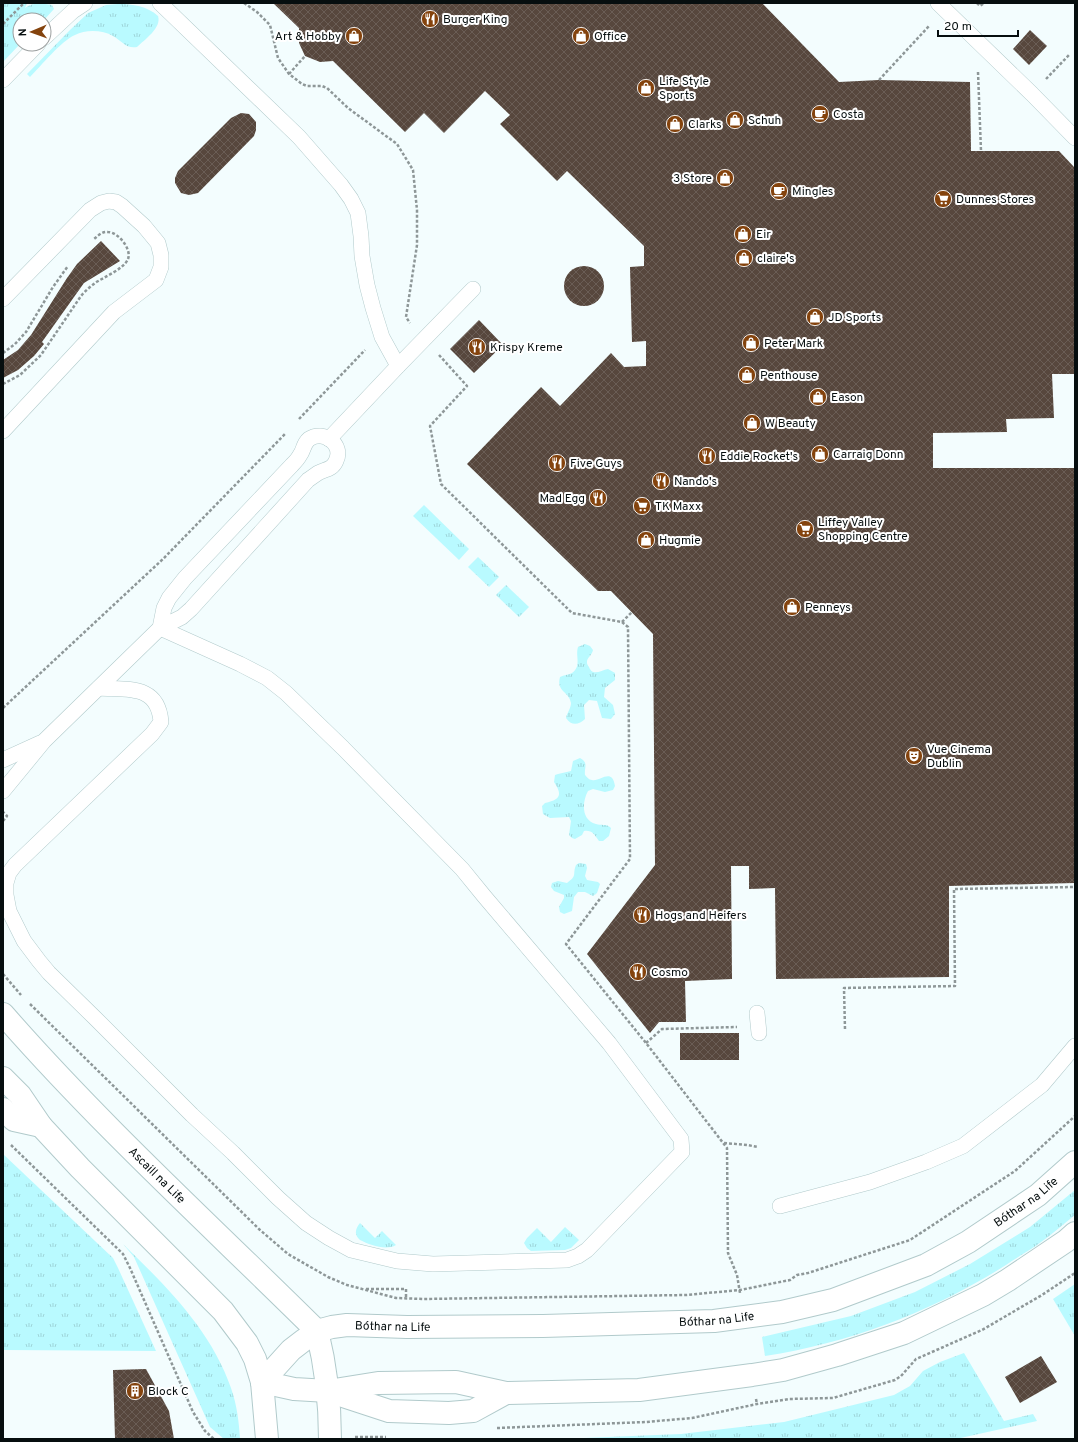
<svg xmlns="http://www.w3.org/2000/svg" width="1078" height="1442" font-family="Overpass,sans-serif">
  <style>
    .grass { fill: url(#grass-tufts) }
    .building { fill: url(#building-cross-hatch) }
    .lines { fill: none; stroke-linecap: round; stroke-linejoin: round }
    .lane-casing { stroke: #b1cacb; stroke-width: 16 }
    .street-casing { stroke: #b1cacb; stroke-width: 24 }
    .secondary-casing { stroke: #b1cacb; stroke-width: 24 }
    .path { stroke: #8e9798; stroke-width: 2.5; stroke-dasharray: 3 2; stroke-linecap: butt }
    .lane { stroke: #fff; stroke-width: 15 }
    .street { stroke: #fff; stroke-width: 22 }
    .secondary { stroke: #fff; stroke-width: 22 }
    .labels { text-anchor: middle; stroke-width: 4; stroke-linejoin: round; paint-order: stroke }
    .poi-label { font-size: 12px; fill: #060e0f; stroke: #fff; text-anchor: start }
    .street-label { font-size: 12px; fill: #060e0f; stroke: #fff }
  </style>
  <defs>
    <pattern id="grass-tufts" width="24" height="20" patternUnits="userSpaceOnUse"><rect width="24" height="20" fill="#b9faff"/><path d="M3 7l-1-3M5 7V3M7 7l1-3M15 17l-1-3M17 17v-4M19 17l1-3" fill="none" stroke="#9ed5d9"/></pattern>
    <pattern id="building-cross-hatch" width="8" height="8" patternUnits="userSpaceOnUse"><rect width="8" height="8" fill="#57473d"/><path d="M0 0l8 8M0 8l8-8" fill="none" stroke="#6a5d55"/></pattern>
  </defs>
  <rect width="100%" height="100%" fill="#f3fdfe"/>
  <g class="grass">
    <path d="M3,3H27L25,8C32,2 43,3 52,5L54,9L44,20H20V44L3,62Z"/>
    <path d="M118,4C133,4 147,6 158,16C162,28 144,40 137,47C126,49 122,41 113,36C103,30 86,29 75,35C61,41 41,66 30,77L27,74L70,30L88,13L106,5Z"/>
    <path d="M424,505L469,549L459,560L413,516Z"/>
    <path d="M478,557L499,577L489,587L468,567Z"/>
    <path d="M506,585L529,607L519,617L496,595Z"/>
    <path d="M585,644L590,646L593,650C592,655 588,657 587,661C587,664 587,664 589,667C593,677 601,670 608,669L615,673V680L605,688L604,697L613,705L615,714L611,719L602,718L597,701L589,700L584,705L585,719C579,725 571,726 566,718C567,713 571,708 571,703C569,691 556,692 560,677C564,675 568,675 572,673C582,666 575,656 578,647Z"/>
    <path d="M580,758C589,763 584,767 585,775C587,777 589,780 592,780C600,782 612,767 615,786L613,790L605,792L593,789L588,791C582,802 581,820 596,824C601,826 606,823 611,828L609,836L603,841H599C594,834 592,830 584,831L582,835L575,839L572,838L569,835L571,821L569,817L550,818L543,814L542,806L545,803C560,800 563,795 554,782L555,775L558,774L571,771L573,761Z"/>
    <path d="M579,863L586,864L587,868L585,876L587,880L598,882L600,884L597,893L593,896L585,892H578L574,897L572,911L564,914L560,912L559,907L564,898V895L554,891L551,887L552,883L558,881L567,883C578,875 572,875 576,865Z"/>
    <path d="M3,1154L113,1258L118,1268L156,1351L3,1350Z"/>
    <path d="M1075,1190V1215C1062,1225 1050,1236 1037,1245C1027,1252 1016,1258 1006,1265C933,1311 851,1343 765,1356L762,1337L851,1316L915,1292L970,1264L1030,1227Z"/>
    <path d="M360,1223L375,1238L382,1231L396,1245C386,1251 370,1245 360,1240C354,1235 355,1229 360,1223Z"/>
    <path d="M565,1227L579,1240L571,1248L565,1250L531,1251L527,1248L524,1243L527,1238L537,1228L551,1242Z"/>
    <path d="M123,1244C166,1286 211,1330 231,1388C237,1405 239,1422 240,1439H224L210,1427L134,1257Z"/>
    <path d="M1075,1284V1336L1053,1299Z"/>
    <path d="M964,1353L1004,1421L1033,1414L1037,1421L956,1439H559L681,1434L784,1422L894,1395L910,1386L923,1371L940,1362Z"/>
  </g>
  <g class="building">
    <path d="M273,3H762L839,82L879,80L970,82L971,151H1059L1075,168V374H1052L1054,418L1006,419L1007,432L933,433V468H1075V883L949,886V977L776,979L775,888L749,889V866H731L732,979L685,981L686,1022H659L650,1033L587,954L655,865L653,634L611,591H598L467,464L541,387L560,406L611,353L624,367L646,366V341L632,342L630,267L644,266V246L567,171L557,181L500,124L510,115L485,91L444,133L424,113L405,132L333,61L320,62L305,56L299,43V28Z"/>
    <path d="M1030,30L1047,46L1029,65L1013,49Z"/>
    <path d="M241,113L249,114L256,122V130L254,136L198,193L189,195L181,193L175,183V178L178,171L231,118Z"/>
    <path d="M101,241L120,261L84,283L42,342L44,344L34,356L18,370L3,378V360L18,350L24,343L31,335L67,278L77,264Z"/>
    <circle cx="584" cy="286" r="20"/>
    <path d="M479,320L503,345L474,373L450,349Z"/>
    <rect x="680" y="1033" width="59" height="27"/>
    <path d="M1041,1356L1057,1382L1020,1403L1005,1377Z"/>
    <path d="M146,1369L169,1411L174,1439H115L113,1370Z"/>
  </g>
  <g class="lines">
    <defs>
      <g id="lane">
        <path d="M160,3L299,137L341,185L351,199L358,213L361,236L362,256L367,285L373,308L382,337L398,366"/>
        <path d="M938,3L1032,94L1075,138"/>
        <path d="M44,38L73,11L85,3"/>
        <path d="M3,80L38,44"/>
        <path d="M3,299L90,210L101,203L109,201L116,202L122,206L144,226L158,243L161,255V267L156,280L114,312L3,431"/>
        <path d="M329,439L398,366L473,289"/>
        <path d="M99,688C128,690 158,684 161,722L152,734L15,865L9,873L6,883V895L9,911L24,941L39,961L49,973L94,1017L192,1115L233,1153L278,1198L306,1223L329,1238L351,1250L397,1261L433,1264L567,1260L578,1256L587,1250L682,1152L681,1139L609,1043L484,896L462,869L343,748L286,693L267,678L240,664L160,628"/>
        <path d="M3,760L40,743"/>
        <path d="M3,791L44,741L160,628L182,617L191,609L308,480C311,478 315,475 318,473C325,469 332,470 336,461C344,445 324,429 309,439C303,444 304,450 300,455C298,459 295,462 292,465L185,578L169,598L164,608L160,628"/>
        <path d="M757,1013L759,1033"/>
        <path d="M780,1206L870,1182L926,1162L963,1146L1042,1085L1075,1046"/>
      </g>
      <g id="street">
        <path id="s1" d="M3,1014C101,1126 212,1227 317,1331"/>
        <path d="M3,1078L20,1095L41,1126L80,1168L223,1311L247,1343L255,1359L262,1382"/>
        <path d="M3,1109L14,1120L41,1126"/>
      </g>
      <g id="secondary">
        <path d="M317,1331C326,1367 330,1402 330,1439"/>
        <path d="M262,1382L294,1389L328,1391L378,1383L456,1382L506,1393L639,1390L752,1375L783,1370L837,1355L904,1333L983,1295L1008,1280L1066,1241L1075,1233"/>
        <path d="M331,1392L389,1411L449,1413L473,1411L506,1393"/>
        <path id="s2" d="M267,1439L262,1382L291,1350L304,1340L317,1331L332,1327L347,1325L407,1327L543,1326L714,1321L782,1312L833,1300L926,1265L968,1242L1038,1195L1075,1162"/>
      </g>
    </defs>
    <use href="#lane" class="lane-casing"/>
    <use href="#street" class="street-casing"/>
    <use href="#secondary" class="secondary-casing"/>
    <g class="path">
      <path d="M244,3L257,12L270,25L278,58L289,74L302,84L307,86H322L327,88L348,108L397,144L413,170L417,210V245L406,317L410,323"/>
      <path d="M977,3L980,6L984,3"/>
      <path d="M3,24L24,3"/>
      <path d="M978,72L981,151"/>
      <path d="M289,74L305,56"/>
      <path d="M1046,79L1069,55"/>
      <path d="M879,80L930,25"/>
      <path d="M3,353L15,344L26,332L53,287L68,266"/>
      <path d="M439,355L467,386L430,426L441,484L572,613L622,622L628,627L630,859L566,944L646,1043L727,1148L728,1253L737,1275L740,1293"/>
      <path d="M3,384L20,375L41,355L81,296C85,291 90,287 95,283C104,277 124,269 128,259C132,249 118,232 108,232C102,231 98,236 94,239"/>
      <path d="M299,419L365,350"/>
      <path d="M622,622L632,612"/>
      <path d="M3,708L163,559L285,434"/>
      <path d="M3,821L7,816L3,812"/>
      <path d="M3,974L21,995"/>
      <path d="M30,1004L260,1230L288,1254L328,1277L347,1285L396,1298L424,1299L686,1295L740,1290L790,1280L797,1275L808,1273L910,1240L1015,1171L1075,1116"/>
      <path d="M845,1029L844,988L955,986L954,889L1075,887"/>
      <path d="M646,1043L662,1029L737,1027"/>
      <path d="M724,1143L747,1145L758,1147"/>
      <path d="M11,1145L123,1254L130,1268L193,1412L205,1431L214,1439"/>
      <path d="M366,1289H406V1298"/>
      <path d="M756,1399L757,1404"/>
      <path d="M497,1428L646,1422L692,1418L757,1404L789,1399L833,1398L895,1380L901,1376L916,1359L982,1330L1042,1295L1075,1273"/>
      <path d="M355,1437H386"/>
    </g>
    <use href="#lane" class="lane"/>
    <use href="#street" class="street"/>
    <use href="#secondary" class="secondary"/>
  </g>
  <defs>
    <symbol id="restaurant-disc" viewBox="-11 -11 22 22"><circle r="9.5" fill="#84430d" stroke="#fff"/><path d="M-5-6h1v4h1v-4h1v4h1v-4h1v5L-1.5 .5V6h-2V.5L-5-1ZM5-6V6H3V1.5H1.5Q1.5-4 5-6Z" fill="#fff"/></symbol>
    <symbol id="shop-disc" viewBox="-11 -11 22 22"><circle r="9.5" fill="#84430d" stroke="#fff"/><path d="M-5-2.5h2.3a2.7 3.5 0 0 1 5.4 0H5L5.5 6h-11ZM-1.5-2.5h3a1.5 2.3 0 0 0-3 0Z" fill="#fff"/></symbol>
    <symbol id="cafe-disc" viewBox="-11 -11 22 22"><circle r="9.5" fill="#84430d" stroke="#fff"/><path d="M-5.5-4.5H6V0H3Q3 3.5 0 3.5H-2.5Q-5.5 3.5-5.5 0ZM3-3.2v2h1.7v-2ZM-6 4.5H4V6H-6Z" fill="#fff"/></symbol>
    <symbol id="supermarket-disc" viewBox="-11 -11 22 22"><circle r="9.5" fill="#84430d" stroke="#fff"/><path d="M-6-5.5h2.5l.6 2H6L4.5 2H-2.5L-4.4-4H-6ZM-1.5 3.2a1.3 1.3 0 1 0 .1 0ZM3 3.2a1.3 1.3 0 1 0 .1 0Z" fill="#fff"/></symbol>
    <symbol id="theatre-disc" viewBox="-11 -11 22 22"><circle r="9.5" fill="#84430d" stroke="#fff"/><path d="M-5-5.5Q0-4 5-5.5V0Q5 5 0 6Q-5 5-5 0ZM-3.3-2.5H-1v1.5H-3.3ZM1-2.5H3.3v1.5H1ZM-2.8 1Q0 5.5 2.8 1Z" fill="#fff"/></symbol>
    <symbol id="building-disc" viewBox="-11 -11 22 22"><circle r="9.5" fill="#84430d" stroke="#fff"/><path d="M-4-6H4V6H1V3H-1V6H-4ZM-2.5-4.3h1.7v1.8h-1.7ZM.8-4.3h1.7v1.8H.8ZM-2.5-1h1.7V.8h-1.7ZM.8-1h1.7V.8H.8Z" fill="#fff"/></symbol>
  </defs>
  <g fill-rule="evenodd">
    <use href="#restaurant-disc" x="420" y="9" width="20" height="20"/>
    <use href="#shop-disc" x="344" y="26" width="20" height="20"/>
    <use href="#shop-disc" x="571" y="26" width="20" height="20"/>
    <use href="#shop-disc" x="636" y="78" width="20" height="20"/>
    <use href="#cafe-disc" x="810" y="104" width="20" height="20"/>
    <use href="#shop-disc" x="725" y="110" width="20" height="20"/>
    <use href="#shop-disc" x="665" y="114" width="20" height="20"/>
    <use href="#shop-disc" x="715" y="168" width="20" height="20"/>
    <use href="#cafe-disc" x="769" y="181" width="20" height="20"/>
    <use href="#supermarket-disc" x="933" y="189" width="20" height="20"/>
    <use href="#shop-disc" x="733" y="224" width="20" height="20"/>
    <use href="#shop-disc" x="734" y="248" width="20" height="20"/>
    <use href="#shop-disc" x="805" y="307" width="20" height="20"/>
    <use href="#shop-disc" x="741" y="333" width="20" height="20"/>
    <use href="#restaurant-disc" x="467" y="337" width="20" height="20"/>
    <use href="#shop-disc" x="737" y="365" width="20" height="20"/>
    <use href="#shop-disc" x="808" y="387" width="20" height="20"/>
    <use href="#shop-disc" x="742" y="413" width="20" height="20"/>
    <use href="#shop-disc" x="810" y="444" width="20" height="20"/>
    <use href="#restaurant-disc" x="697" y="446" width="20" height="20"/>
    <use href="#restaurant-disc" x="547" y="453" width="20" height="20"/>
    <use href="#restaurant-disc" x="651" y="471" width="20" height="20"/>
    <use href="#restaurant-disc" x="588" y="488" width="20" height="20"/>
    <use href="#supermarket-disc" x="632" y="496" width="20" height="20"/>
    <use href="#supermarket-disc" x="795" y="519" width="20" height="20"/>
    <use href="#shop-disc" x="636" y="530" width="20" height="20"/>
    <use href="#shop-disc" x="782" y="597" width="20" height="20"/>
    <use href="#theatre-disc" x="904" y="746" width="20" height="20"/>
    <use href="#restaurant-disc" x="632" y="905" width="20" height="20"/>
    <use href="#restaurant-disc" x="628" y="962" width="20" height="20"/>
    <use href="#building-disc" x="125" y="1381" width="20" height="20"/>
  </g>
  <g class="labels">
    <g class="poi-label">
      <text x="443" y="23">Burger King</text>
      <text x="341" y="40" text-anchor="end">Art &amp; Hobby</text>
      <text x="594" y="40">Office</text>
      <text x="659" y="85">Life Style<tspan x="659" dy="14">Sports</tspan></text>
      <text x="833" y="118">Costa</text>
      <text x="748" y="124">Schuh</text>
      <text x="688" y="128">Clarks</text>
      <text x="712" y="182" text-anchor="end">3 Store</text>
      <text x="792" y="195">Mingles</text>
      <text x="956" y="203">Dunnes Stores</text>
      <text x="756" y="238">Eir</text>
      <text x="757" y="262">claire's</text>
      <text x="828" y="321">JD Sports</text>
      <text x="764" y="347">Peter Mark</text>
      <text x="490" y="351">Krispy Kreme</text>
      <text x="760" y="379">Penthouse</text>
      <text x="831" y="401">Eason</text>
      <text x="765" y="427">W Beauty</text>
      <text x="833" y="458">Carraig Donn</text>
      <text x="720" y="460">Eddie Rocket's</text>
      <text x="570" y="467">Five Guys</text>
      <text x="674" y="485">Nando's</text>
      <text x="585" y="502" text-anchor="end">Mad Egg</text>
      <text x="655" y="510">TK Maxx</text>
      <text x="818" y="526">Liffey Valley<tspan x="818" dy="14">Shopping Centre</tspan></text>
      <text x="659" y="544">Hugmie</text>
      <text x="805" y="611">Penneys</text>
      <text x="927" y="753">Vue Cinema<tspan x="927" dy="14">Dublin</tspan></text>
      <text x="655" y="919">Hogs and Heifers</text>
      <text x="651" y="976">Cosmo</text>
      <text x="148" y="1395">Block C</text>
    </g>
    <g class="street-label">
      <text dy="4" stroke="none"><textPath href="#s1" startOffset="223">Ascaill na Life</textPath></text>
      <text dy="4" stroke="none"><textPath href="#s2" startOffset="869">Bóthar na Life</textPath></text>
      <text dy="4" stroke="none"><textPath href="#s2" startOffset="533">Bóthar na Life</textPath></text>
      <text dy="4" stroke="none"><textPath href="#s2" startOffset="209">Bóthar na Life</textPath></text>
    </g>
  </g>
  <rect width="1078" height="1442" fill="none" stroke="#060e0f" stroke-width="8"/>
  <g transform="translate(32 32) rotate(268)"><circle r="19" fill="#ffffff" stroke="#9b9f9f"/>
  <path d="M0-3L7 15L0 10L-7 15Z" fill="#84430d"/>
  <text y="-6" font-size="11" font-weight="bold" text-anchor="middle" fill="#060e0f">N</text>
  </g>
  <path d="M938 30v6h80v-6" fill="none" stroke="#060e0f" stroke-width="2"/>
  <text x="944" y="30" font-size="12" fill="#060e0f" stroke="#ffffff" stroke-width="3" paint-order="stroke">20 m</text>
</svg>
